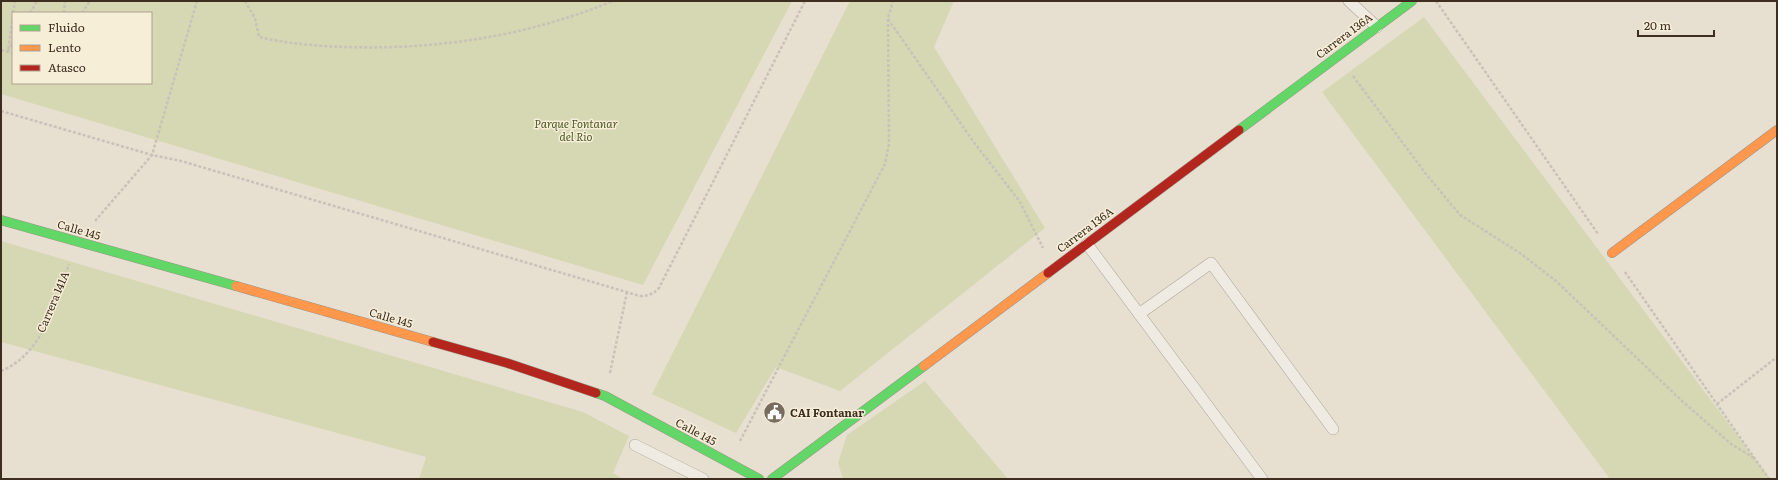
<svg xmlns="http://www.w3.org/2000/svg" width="1778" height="480" font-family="Literata,serif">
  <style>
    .green { fill: #d6d7b3; fill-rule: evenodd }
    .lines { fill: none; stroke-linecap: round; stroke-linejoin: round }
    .lane-casing { stroke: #ada599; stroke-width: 12 }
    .fast-casing { stroke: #9c958a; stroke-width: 10 }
    .slow-casing { stroke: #9c958a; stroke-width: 10 }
    .jam-casing { stroke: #9c958a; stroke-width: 10 }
    .path { stroke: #c8c2b9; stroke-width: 2.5; stroke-dasharray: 3 2; stroke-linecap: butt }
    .lane { stroke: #efebe3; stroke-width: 11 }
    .fast { stroke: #63d668; stroke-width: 9 }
    .slow { stroke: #ff974d; stroke-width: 9 }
    .jam { stroke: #b3261e; stroke-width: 9 }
    .labels { text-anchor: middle; stroke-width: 3; stroke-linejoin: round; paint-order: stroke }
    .street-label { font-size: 11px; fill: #3d2e20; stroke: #f7eed8 }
    .park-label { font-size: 11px; font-style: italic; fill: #4d5a26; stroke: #f7eed8 }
    .poi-label { font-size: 11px; font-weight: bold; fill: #3d2e20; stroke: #f7eed8; text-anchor: start }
  </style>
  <rect width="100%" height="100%" fill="#e7e0d1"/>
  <g class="green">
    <path d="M1,1H792L643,285L1,94ZM13,13H151V83H13Z"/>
    <path d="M850,1H954L934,47L1045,228L840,391L776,367L736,433L652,394Z"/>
    <path d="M1424,17L1770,479H1610L1322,92Z"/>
    <path d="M1,241L583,412L629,436L613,473L623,479H419L426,457L1,342Z"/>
    <path d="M925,381L1008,479H843L838,463L847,435Z"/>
  </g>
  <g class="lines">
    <defs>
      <g id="lane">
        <path d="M1349,1L1377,27"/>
        <path d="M1087,244L1262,479"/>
        <path d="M1139,314L1211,263L1333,429"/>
        <path d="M635,445L703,479"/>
      </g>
      <g id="fast">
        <path d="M1239,130L1412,1"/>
        <path d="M1,220L236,286"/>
        <path d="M596,393L605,396L759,479"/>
        <path d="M772,479L924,366"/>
      </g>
      <g id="slow">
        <path d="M1612,253L1777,130"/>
        <path d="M236,286L433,342"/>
        <path d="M924,366L1048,273"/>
      </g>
      <g id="jam">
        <path d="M1048,273L1239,130"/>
        <path d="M433,342L507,363L596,393"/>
      </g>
    </defs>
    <use href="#lane" class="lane-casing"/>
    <use href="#fast" class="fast-casing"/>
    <use href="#slow" class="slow-casing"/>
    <use href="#jam" class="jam-casing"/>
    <g class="path">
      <path d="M245,1L255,18L259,37C288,44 318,46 346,47C437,50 528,36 613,1"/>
      <path d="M1436,1L1598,234"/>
      <path d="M13,13L15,1"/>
      <path d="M30,13L37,1"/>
      <path d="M64,13L65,1"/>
      <path d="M82,13L90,1"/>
      <path d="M13,16L8,51L13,42"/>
      <path d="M888,19L973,141L1020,202L1043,248"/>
      <path d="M1,50L13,53"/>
      <path d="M1353,76L1426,174L1460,215L1520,253L1556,281L1681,400L1731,444L1754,458"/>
      <path d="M1,111L152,155L181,161L640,296C649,296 653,294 659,288L805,1"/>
      <path d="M95,221L152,155L197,1"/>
      <path d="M1625,272L1769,479"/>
      <path d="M1,371C43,354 55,303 69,264"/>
      <path d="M610,373L627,292"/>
      <path d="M1717,404L1777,357"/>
      <path d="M740,441L885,164L889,144L888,18L893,1"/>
    </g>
    <use href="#lane" class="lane"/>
    <use href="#fast" class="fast"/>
    <use href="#slow" class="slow"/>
    <use href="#jam" class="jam"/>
  </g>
  <defs>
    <symbol id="civic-disc" viewBox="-11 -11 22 22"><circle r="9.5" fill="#786c5e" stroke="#f7eed8"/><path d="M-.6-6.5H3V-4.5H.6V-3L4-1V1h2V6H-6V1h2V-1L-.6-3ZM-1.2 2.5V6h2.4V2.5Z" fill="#fff"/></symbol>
  </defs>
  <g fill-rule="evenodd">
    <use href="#civic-disc" x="762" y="400" width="25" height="25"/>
  </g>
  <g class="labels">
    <g class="street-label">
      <text transform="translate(1344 36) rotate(-37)" y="4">Carrera 136A</text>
      <text transform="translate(79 230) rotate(16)" y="4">Calle 145</text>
      <text transform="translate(1085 230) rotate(-37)" y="4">Carrera 136A</text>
      <text transform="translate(53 302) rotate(-67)" y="4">Carrera 141A</text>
      <text transform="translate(391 318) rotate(16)" y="4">Calle 145</text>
      <text transform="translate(696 432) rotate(28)" y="4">Calle 145</text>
    </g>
    <g class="park-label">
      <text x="576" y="128">Parque Fontanar<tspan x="576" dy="13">del Rio</tspan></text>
    </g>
    <g class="poi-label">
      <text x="790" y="417">CAI Fontanar</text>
    </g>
  </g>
  <rect width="1778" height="480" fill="none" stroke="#3d2e20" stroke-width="4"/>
  <rect x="12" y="12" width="140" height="72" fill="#f7eed8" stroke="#ada18e"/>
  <rect x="20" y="25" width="20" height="6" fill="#63d668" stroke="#ada18e"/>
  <text x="48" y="32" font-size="12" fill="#3d2e20">Fluido</text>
  <rect x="20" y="45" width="20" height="6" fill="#ff974d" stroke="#ada18e"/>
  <text x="48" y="52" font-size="12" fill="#3d2e20">Lento</text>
  <rect x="20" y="65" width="20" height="6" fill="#b3261e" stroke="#ada18e"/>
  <text x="48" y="72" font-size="12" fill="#3d2e20">Atasco</text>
  <path d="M1638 30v6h76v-6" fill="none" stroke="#3d2e20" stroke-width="2"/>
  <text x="1644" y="30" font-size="12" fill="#3d2e20" stroke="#f7eed8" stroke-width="3" paint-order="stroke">20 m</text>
</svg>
